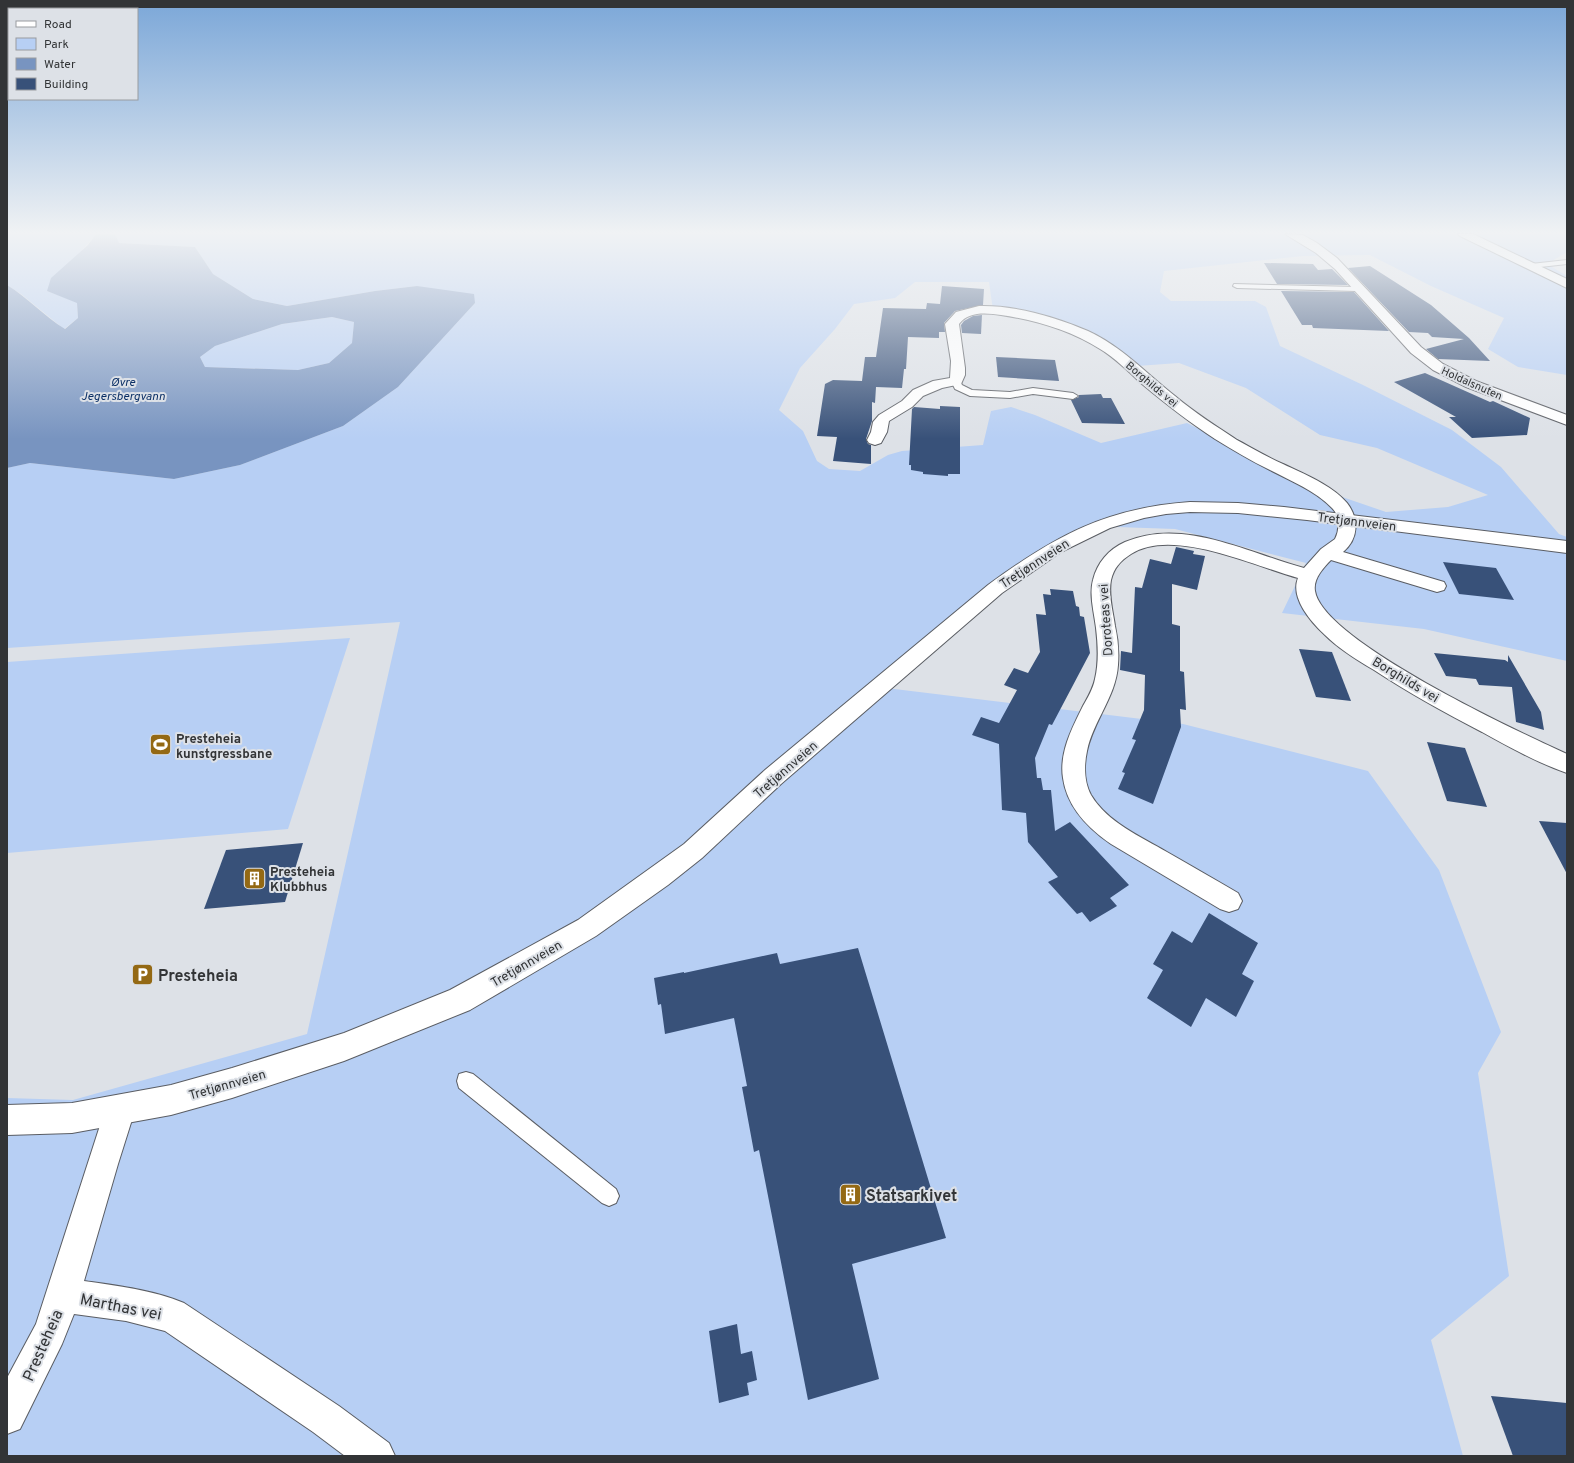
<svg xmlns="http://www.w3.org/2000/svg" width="1574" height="1463" font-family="Overpass,sans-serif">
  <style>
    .green { fill: #b7cff4; fill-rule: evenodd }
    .water { fill: #7894c0; fill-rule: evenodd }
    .building { fill: #385179 }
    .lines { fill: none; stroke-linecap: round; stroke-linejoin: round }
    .service-casing { stroke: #5a5d63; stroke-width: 2 }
    .minor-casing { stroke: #5a5d63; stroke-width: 2 }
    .tertiary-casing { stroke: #5a5d63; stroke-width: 2 }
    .service { fill: #fff; fill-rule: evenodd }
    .minor { fill: #fff; fill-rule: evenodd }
    .tertiary { fill: #fff; fill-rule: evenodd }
    .labels { text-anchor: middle; stroke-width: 4; stroke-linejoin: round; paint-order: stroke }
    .far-street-label { font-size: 11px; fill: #323436; stroke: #dde1e7 }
    .far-water-label { font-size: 12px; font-style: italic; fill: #0c3066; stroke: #dde1e7 }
    .street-label { font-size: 13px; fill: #323436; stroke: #dde1e7 }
    .poi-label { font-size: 13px; font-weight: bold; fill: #323436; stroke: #dde1e7; text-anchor: start }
    .near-poi-label { font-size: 16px; font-weight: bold; fill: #323436; stroke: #dde1e7; text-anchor: start }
    .near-street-label { font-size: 16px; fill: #323436; stroke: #dde1e7 }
  </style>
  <rect width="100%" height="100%" fill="#dde1e7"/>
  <g class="green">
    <path d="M7,234H96L47,291L77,302L78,318L64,329L21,294L7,285Z"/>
    <path d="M115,234H1567V252L1547,264L1567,276V375L1518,367L1488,349L1504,318L1431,286L1370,255L1303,256L1164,271L1160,292L1171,301H1255L1266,307L1280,346L1363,385L1452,430L1501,467L1559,534L1567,537V661L1424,629L1282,613L1306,563L1175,529L1088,526L878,687L1183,724L1368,771L1439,870L1501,1032L1478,1073L1509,1276L1431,1340L1463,1456H7V1098L73,1100L307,1034L400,622L7,648V468L30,463L174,479L240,465L343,426L398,387L475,303L417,286L375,291L287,306L253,299L213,274L195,247L119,243ZM915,282H989L993,310L1067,330L1137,366L1179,363L1246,388L1320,435L1377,448L1488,495L1448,507L1386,512L1316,488L1187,423L1101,443L1035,415L1011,407L991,411L983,445L902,451L888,455L860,471L829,469L817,461L803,431L779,410L800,368L835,329L854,304L895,298Z"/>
    <path d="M332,317L354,322L352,343L329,363L298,370L205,367L200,357L215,346L282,324Z"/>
    <path d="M350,638L288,829L7,853V662Z"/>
  </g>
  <path class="water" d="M96,234H115L119,243L195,247L213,274L253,299L287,306L375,291L417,286L474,294L475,303L398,387L343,426L240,465L174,479L30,463L7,468V285C28,298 44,316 65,329L78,318L77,303L47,291L51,278L88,245ZM332,317L354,322L352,343L329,363L298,370L205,367L200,357L215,346L282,324Z"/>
  <g class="building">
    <path d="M1264,263L1313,264L1318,270L1332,269L1348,285L1277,284Z"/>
    <path d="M1370,266L1431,305L1469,338L1490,361L1438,359L1426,349L1464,339L1432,337L1428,333L1409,332L1348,268Z"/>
    <path d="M942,286L984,289L983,305L955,311L944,323L945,332H939V338L908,337L906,369H904L902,388L876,387L875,403L872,402V421L866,439L868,444L871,445V464L833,461L837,437L817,436L825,384L833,380L862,381L865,357H876L883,308L926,309L927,303L940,304Z"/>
    <path d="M1281,291L1354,292L1389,331L1313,328L1312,325H1302Z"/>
    <path d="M982,315L981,334L962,333L961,325L964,321L973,316Z"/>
    <path d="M996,357L1055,360L1059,381L998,377Z"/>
    <path d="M1425,373L1490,402L1493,401L1530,418L1527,435L1472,438L1449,417H1456L1394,382Z"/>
    <path d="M1101,394L1103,398H1111L1125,424L1082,423L1071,400L1079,397V395Z"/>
    <path d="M940,406L960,407V474H948V476L923,474V472L911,470V465H909L912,409L914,407L940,409Z"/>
    <path d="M1176,547L1194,551L1193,554L1205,556L1197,590L1172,584V624L1180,626V671L1184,672L1186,710L1180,709L1181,727L1153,804L1118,789L1125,773L1122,772L1136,740L1132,739L1144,710L1145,675L1120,670L1121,651L1132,653L1135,587L1142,588L1150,559L1171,564Z"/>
    <path d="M1443,562L1496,568L1514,600L1459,594Z"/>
    <path d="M1050,589L1073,591L1076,606L1079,607L1080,616L1084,617L1090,653L1052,725L1049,724L1035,758L1037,778H1041L1043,790H1051L1055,831L1070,822L1129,885L1110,898L1117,906L1090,922L1082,912L1077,914L1048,882L1058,877L1028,842L1026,813L1002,810L999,744L972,735L981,717L999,723L1017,690L1004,685L1014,668L1028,673L1040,652L1036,614L1046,615L1043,594L1051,595Z"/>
    <path d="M1299,649L1332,652L1351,701L1316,697Z"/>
    <path d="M1434,653L1505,660L1508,662V655L1541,712L1544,730L1516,722L1512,687L1479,685L1476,679L1446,676Z"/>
    <path d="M1427,742L1465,748L1487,807L1447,801Z"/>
    <path d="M1539,821L1567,823V874Z"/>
    <path d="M303,843L285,902L204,909L226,850Z"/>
    <path d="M1209,913L1258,943L1242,974L1254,981L1236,1017L1206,998L1191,1027L1147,998L1163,970L1153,964L1172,931L1192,943Z"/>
    <path d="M858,948L946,1238L852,1264L879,1379L808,1400L759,1150L754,1152L742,1087L747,1086L734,1018L665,1034L661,1004L658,1005L654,978L684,972V973L777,953L780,964Z"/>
    <path d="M737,1324L741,1354L752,1351L757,1380L747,1383L749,1395L719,1403L709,1331Z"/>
    <path d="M1491,1396L1567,1403V1456H1513Z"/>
  </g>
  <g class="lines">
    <defs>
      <g id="service">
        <path d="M1567,260V264L1531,268L1527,266L1531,264Z"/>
        <path d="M1234,284L1357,287L1361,289L1357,291L1237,288L1233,286Z"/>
        <path d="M956,378L959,379L962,385L972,390L1010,392L1033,388L1073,393L1078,396L1073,399L1033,394L1010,398L970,396L955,389L951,381Z"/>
        <path d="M466,1072L473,1074L616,1189L619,1196L616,1203L609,1206L602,1203L459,1088L457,1081L459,1074Z"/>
      </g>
      <g id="minor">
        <path d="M1285,234L1303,235L1317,243L1337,258L1421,347L1443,364L1476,381L1567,415V425L1466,387L1433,370L1411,353L1335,269L1316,253Z"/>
        <path d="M979,306C1015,305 1056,317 1088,331C1121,346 1147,374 1175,396C1195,413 1216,426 1237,440C1252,448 1267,457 1283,464C1304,474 1332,485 1347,503C1359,518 1359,539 1343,552L1444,582L1446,586L1444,590L1437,592L1331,560C1323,568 1313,579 1315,591C1323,641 1519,732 1567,754V773C1538,763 1509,747 1482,732C1445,713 1409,693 1374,670C1357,660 1339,649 1325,635C1311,622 1290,598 1298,578C1254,566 1172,527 1131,554C1120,561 1114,568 1111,580C1108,595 1113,611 1115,626C1118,639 1119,652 1118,665C1116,697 1093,721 1087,751C1084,765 1084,782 1091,795C1107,822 1141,837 1167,852C1190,865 1214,879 1238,893L1242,901L1238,909L1229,912L1220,909L1111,844C1088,828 1067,807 1063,778C1059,753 1072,728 1083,706C1088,697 1093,689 1095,679C1099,662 1098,645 1096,628C1094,612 1089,595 1093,580C1097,563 1109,549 1125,542C1183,517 1248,553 1304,568L1321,549L1335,539C1340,529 1340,516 1332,508C1316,491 1291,481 1270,470C1251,461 1233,450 1215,439C1189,422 1166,404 1142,384C1129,372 1115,358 1100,349C1070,330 1035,320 1001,315C986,313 969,311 959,324L965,368V375L961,384L942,388L923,396L912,407L889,421L887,432L881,443L875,445L869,443L867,440L871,432L873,422L879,415L902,401L913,390L933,381L950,378L951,361L945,324L956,312Z"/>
        <path d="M120,1095L131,1099L135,1110L118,1164L84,1281C118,1286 153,1290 184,1303L339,1406L389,1443L395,1456H345L313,1432L165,1331L126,1321L74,1314L62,1344L20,1429L7,1434V1378L36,1324L105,1110L109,1099Z"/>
      </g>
      <g id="tertiary">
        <path d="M1458,234H1473L1567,279V288L1460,236Z"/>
        <path d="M1190,502L1238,503L1284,507L1567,541V553L1307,520L1238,513L1190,512L1166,514L1144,518L1110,528L1061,552L1002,593L781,784L702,858L668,885L596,936L470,1010L344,1061L232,1098L171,1115L72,1133L7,1135V1105L72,1103L171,1085L232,1068L344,1033L450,990L578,920L684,844L765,770L988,585C1055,536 1106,508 1190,502Z"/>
      </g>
    </defs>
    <use href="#service" class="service-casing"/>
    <use href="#minor" class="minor-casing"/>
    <use href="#tertiary" class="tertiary-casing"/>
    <use href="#service" class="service"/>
    <use href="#minor" class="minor"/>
    <use href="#tertiary" class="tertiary"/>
  </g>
  <linearGradient id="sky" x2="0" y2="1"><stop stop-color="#7ba7d8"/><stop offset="0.53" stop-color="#f0f2f4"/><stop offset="1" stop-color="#f0f2f4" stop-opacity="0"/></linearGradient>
  <rect width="1574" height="439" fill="url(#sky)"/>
  <defs>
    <symbol id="stadium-square" viewBox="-11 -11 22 22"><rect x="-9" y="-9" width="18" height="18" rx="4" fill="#946914" stroke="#dde1e7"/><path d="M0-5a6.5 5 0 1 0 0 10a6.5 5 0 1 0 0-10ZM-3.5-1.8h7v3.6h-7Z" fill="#fff"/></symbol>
    <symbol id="building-square" viewBox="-11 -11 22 22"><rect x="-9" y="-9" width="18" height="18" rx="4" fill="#946914" stroke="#dde1e7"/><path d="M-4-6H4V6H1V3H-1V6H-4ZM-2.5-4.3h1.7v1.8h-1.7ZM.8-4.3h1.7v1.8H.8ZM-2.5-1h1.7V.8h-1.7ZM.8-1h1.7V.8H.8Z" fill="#fff"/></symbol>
    <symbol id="parking-square" viewBox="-11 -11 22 22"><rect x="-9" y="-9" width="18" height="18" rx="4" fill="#946914" stroke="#dde1e7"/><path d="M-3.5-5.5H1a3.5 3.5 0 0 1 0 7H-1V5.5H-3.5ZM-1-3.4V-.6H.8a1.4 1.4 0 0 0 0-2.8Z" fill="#fff"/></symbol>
  </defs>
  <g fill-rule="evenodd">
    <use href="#stadium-square" x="148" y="732" width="25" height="25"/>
    <use href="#building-square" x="242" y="866" width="25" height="25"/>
    <use href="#parking-square" x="130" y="962" width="25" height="25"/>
    <use href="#building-square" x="838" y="1182" width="25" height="25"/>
  </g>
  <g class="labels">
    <g class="far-street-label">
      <text transform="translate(1472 383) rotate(24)" y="4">Holdalsnuten</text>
      <text transform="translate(1152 384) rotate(40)" y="4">Borghilds vei</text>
    </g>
    <g class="far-water-label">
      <text x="123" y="386">Øvre<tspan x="123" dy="14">Jegersbergvann</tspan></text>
    </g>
    <g class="street-label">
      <text transform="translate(1357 521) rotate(7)" y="5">Tretjønnveien</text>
      <text transform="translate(1034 563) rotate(-33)" y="5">Tretjønnveien</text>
      <text transform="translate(1105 620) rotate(-94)" y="5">Doroteas vei</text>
      <text transform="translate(1406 679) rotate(31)" y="5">Borghilds vei</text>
      <text transform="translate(785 769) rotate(-41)" y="5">Tretjønnveien</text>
      <text transform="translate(526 963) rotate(-30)" y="5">Tretjønnveien</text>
      <text transform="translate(227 1084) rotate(-16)" y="5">Tretjønnveien</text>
    </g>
    <g class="poi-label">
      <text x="176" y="743">Presteheia<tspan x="176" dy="15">kunstgressbane</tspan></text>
      <text x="270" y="876">Presteheia<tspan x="270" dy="15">Klubbhus</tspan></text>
    </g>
    <g class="near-poi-label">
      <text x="158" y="981">Presteheia</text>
      <text x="866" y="1201">Statsarkivet</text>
    </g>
    <g class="near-street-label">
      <text transform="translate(121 1306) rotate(11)" y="6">Marthas vei</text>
      <text transform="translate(42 1345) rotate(-66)" y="6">Presteheia</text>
    </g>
  </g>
  <rect width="1574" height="1463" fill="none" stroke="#323436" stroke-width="16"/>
  <rect x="8" y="8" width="130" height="92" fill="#dde1e7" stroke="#999ca0"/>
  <rect x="16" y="21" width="20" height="6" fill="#ffffff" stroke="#999ca0"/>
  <text x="44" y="28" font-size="12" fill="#323436">Road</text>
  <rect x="16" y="38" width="20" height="12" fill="#b7cff4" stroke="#999ca0"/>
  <text x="44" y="48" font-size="12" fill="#323436">Park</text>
  <rect x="16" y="58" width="20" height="12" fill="#7894c0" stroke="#999ca0"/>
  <text x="44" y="68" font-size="12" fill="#323436">Water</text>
  <rect x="16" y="78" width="20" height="12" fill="#385179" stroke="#999ca0"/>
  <text x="44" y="88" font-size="12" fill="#323436">Building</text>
</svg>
